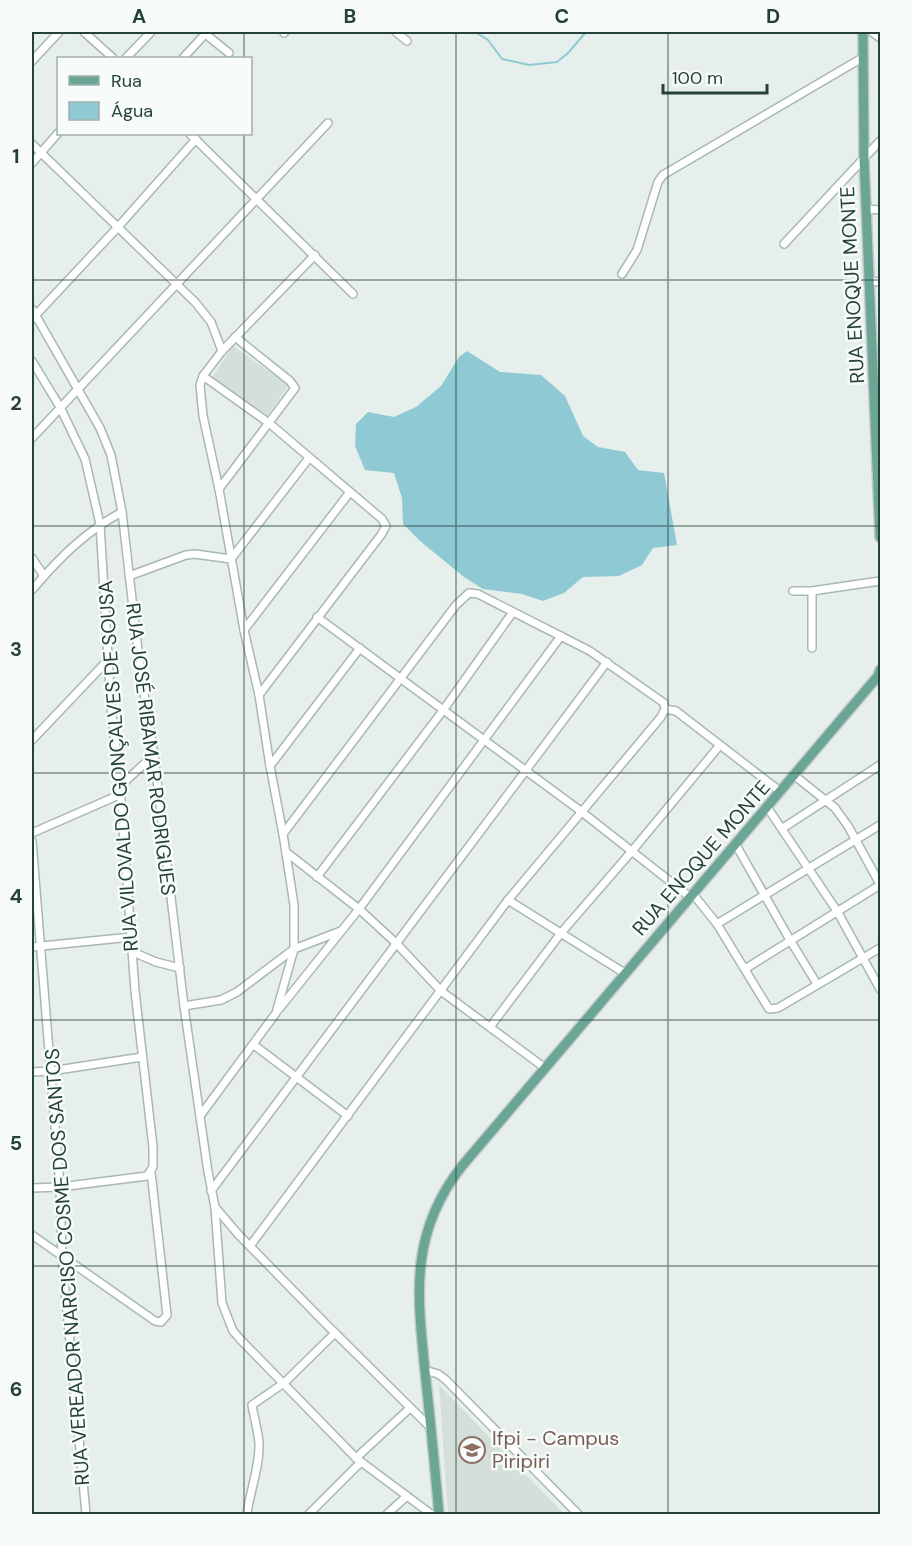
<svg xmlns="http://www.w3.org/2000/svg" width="912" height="1546" font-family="'DM Sans',sans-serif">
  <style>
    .built { fill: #d4dfda }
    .water { fill: #8ec9d4 }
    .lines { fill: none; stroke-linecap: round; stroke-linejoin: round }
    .stream { stroke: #8ec9d4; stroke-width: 2 }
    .minor-casing { stroke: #a8b8b2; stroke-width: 10 }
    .major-casing { stroke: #c2cac8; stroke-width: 12 }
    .minor { stroke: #fff; stroke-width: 7 }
    .major { stroke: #6aa596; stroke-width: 9 }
    .grid { fill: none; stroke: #24423a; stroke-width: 1.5; stroke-opacity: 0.55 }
    .labels { text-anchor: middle; stroke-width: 5; stroke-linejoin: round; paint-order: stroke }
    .street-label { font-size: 20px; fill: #24423a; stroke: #f7fbf9 }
    .education-label { font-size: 20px; fill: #785e54; stroke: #f7fbf9; text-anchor: start }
    .neatline { fill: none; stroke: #24423a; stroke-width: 2 }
    .grid-label { font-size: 20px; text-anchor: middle; font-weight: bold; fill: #24423a }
  </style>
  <rect width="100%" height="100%" fill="#e6efeb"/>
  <g class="built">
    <path d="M233,346L289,385L267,416L212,377Z"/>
    <path d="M439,1385L564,1514H448Z"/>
  </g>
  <path class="water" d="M467,351L500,372L541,375L565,396L583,436L598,447L625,452L638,470L664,473L677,545L653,548L642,565L619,576L583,577L564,593L543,601L522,594L483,589L464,577L420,541L403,524L402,498L394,473L365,470L355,446L356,424L368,412L394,417L416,407L441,386L459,357Z"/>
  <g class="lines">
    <path class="stream" d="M475,32L488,40L502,59L529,65L557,62L568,53L586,32"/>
    <defs>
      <g id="minor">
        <path d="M84,32L113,58"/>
        <path d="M203,32L229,53"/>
        <path d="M396,32L407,41"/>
        <path d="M872,32L880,38"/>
        <path d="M284,33L285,32"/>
        <path d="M126,58L151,32"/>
        <path d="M183,58L207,32"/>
        <path d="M32,61L59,32"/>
        <path d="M190,134L353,294"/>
        <path d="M32,144L195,302L211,322L222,351"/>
        <path d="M32,163L58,133"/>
        <path d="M866,209L880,210"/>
        <path d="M784,244L880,141"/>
        <path d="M622,274L637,250L658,182L663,175L862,58"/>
        <path d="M870,281L880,282"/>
        <path d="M32,309L100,428L111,455L122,512L140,668L154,755L184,1006L208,1172L215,1207L222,1303L233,1331L240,1339L356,1458L431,1514"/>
        <path d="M32,319L118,227L196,139"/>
        <path d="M32,361L60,407L85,459L100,524L111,706L120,786L135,991L153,1147V1167L147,1176L60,1187L32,1188"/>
        <path d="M203,376L269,423L382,519L386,526L381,535L259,695"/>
        <path d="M32,438L328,123"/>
        <path d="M219,489L295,388L290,381L235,337"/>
        <path d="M32,558L44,576"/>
        <path d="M231,559L309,458"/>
        <path d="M129,576L186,555L195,554L231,559"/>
        <path d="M32,590C58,559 86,531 122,512"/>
        <path d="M793,591H812L880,581"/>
        <path d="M317,617L578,809L690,897"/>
        <path d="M244,630L350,492"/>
        <path d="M812,648V591"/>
        <path d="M665,709L676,711L781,792"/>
        <path d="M32,740L108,660"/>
        <path d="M270,766L360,648"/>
        <path d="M795,776L835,808L848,826L880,884"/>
        <path d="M120,786L154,755"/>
        <path d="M767,807L837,911L880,989"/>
        <path d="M783,828L880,765"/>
        <path d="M32,833L119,795"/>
        <path d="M32,841L60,1187L62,1257L86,1514"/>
        <path d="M736,845L790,940L817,984"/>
        <path d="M286,852L359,909L396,943L441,991L545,1068"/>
        <path d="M317,877L444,709L513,612"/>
        <path d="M693,894L717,924L769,1009L778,1008L880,948"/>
        <path d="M508,900L626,974"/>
        <path d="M717,924L880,825"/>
        <path d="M32,947L131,937"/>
        <path d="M133,952L156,962L180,968"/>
        <path d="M745,969L880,885"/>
        <path d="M184,1006L221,1000L237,992L294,949L341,931"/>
        <path d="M279,1009L359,909L561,636"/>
        <path d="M490,1027L561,933L632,851L720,745"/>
        <path d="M254,1045L348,1116"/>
        <path d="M32,1072L51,1071L142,1057"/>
        <path d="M200,1116L276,1013L294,949V905L283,834L270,766L259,695L244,630L219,489L203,416L200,385L203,376L222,351L315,255"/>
        <path d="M211,1191L607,662"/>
        <path d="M215,1207L238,1234L325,1323L431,1428"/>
        <path d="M32,1235L155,1321L161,1322L167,1315L151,1172"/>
        <path d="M250,1246L508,900L661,717L665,709L664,703L590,651L478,594L469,593L456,605L283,834"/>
        <path d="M425,1370L438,1374L445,1379L578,1514"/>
        <path d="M356,1458L410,1408"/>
        <path d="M247,1514C250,1490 260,1467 259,1443C258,1431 254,1417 252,1405L284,1383L335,1333"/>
        <path d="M309,1514L361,1462"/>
        <path d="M387,1514L407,1496"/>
      </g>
      <g id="major">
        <path d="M863,32L864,159L880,537"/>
        <path d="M439,1514C435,1470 431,1426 426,1381C418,1299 407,1236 462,1166L878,676L880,670"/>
      </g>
    </defs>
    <use href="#minor" class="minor-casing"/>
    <use href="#major" class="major-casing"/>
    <use href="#minor" class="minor"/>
    <use href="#major" class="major"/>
  </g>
  <path class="grid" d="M244,32V58M456,32V1514M668,32V1514M244,134V1514M32,280H880M32,526H880M32,773H880M32,1020H880M32,1266H880"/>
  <defs>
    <symbol id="university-ring" viewBox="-11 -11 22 22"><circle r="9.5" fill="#f7fbf9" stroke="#8d6e63" stroke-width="1.5"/><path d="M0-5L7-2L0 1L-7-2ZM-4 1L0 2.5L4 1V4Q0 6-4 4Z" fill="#8d6e63"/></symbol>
  </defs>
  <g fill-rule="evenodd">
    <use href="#university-ring" x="457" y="1435" width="30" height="30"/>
  </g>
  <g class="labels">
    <g class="street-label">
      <text transform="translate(852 285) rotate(-93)" y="7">RUA ENOQUE MONTE</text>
      <text transform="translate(151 749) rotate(83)" y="7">RUA JOSÉ RIBAMAR RODRIGUES</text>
      <text transform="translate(118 766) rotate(-94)" y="7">RUA VILOVALDO GONÇALVES DE SOUSA</text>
      <text transform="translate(701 858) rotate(-49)" y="7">RUA ENOQUE MONTE</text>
      <text transform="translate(67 1267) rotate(-94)" y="7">RUA VEREADOR NARCISO COSME DOS SANTOS</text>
    </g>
    <g class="education-label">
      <text x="492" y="1445">Ifpi - Campus<tspan x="492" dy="23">Piripiri</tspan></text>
    </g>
  </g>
  <rect width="912" height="1546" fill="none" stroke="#f7fbf9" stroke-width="66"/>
  <rect x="57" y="57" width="195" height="78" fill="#f7fbf9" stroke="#a3b1ad" stroke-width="1.5"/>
  <rect x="69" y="76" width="30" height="9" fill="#6aa596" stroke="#a3b1ad" stroke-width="1.5"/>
  <text x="111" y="87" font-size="18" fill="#24423a">Rua</text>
  <rect x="69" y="102" width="30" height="18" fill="#8ec9d4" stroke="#a3b1ad" stroke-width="1.5"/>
  <text x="111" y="117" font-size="18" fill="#24423a">Água</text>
  <path d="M663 84v9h104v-9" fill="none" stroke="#24423a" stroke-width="3"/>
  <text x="672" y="84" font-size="18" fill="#24423a" stroke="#f7fbf9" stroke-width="4.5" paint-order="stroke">100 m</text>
  <rect x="33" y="33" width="846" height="1480" class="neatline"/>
  <g class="grid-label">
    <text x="139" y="23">A</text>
    <text x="350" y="23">B</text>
    <text x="562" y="23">C</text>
    <text x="773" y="23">D</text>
    <text x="16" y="163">1</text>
    <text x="16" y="410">2</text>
    <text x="16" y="656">3</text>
    <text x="16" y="903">4</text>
    <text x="16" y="1150">5</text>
    <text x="16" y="1396">6</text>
  </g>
</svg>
